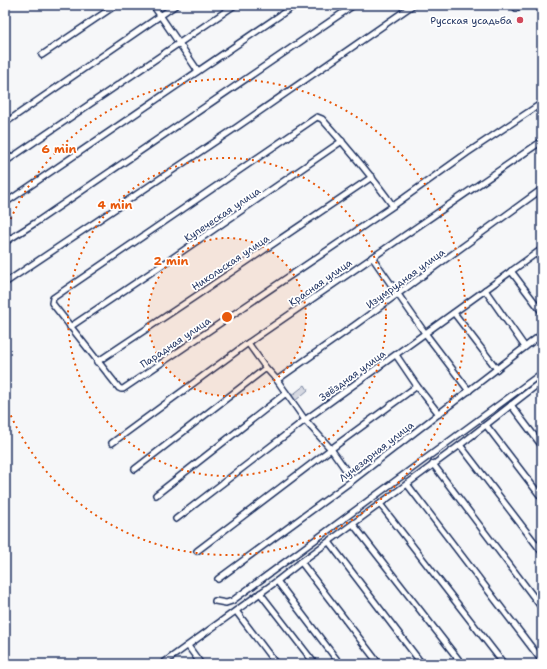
<svg xmlns="http://www.w3.org/2000/svg" width="547" height="669" font-family="'Shantell Sans',sans-serif">
  <style>
    .green { fill: #d6d9e2; stroke: #7884a0 }
    .lines { fill: none; stroke-linecap: round; stroke-linejoin: round }
    .minor-casing { stroke: #1b2f5e; stroke-width: 8 }
    .minor { stroke: #fff; stroke-width: 5 }
    .ring { fill: none; stroke: #e8590c; stroke-width: 2; stroke-dasharray: 2 4 }
    .poi-dot { fill: #d1495b; stroke: #fff; stroke-width: 1.5 }
    .labels { text-anchor: middle; stroke-width: 3.5; stroke-linejoin: round; paint-order: stroke }
    .poi-label { font-size: 10px; fill: #1b2f5e; stroke: #fff; text-anchor: end }
    .street-label { font-size: 10px; fill: #1b2f5e; stroke: #fff }
    .centre { fill: #e8590c; stroke: #fff; stroke-width: 2 }
    .ring-label { font-size: 12px; text-anchor: middle; font-weight: bold; fill: #e8590c; stroke: #fff; stroke-width: 3.5; stroke-linejoin: round; paint-order: stroke }
  </style>
  <rect width="100%" height="100%" fill="#f6f7f9"/>
  <filter id="ink" filterUnits="userSpaceOnUse"><feTurbulence type="fractalNoise" baseFrequency=".025" numOctaves="2"/><feDisplacementMap in="SourceGraphic" scale="8" xChannelSelector="R" yChannelSelector="G"/><feConvolveMatrix kernelMatrix="1 2 1 2 8 2 1 2 1" color-interpolation-filters="sRGB"/></filter>
  <g filter="url(#ink)">
    <path class="green" d="M305,385L308,390L295,401L291,396Z"/>
    <g class="lines">
      <defs>
        <g id="minor">
          <path d="M153,5L198,71"/>
          <path d="M516,8L520,5"/>
          <path d="M42,55L116,5"/>
          <path d="M5,123L176,5"/>
          <path d="M5,162L235,5"/>
          <path d="M5,203L295,5"/>
          <path d="M393,206C371,175 347,147 322,119L317,117L53,298L52,303L119,388L121,389H123L393,206L467,153L542,103"/>
          <path d="M5,242L35,223L354,5"/>
          <path d="M537,253L542,261"/>
          <path d="M372,257L425,333L469,391"/>
          <path d="M511,271L542,312"/>
          <path d="M5,283L33,264L237,127L413,5"/>
          <path d="M485,290L525,347"/>
          <path d="M454,313L497,369"/>
          <path d="M70,327L168,261L342,141"/>
          <path d="M248,343L266,368L277,380L305,420L331,449L353,480"/>
          <path d="M396,355L417,386L439,414"/>
          <path d="M97,362L193,298L372,177"/>
          <path d="M277,380L355,325L542,189"/>
          <path d="M511,405L542,446"/>
          <path d="M486,425L542,498"/>
          <path d="M112,443L248,343L542,141"/>
          <path d="M460,445L542,552"/>
          <path d="M433,464L542,608"/>
          <path d="M135,469L266,368"/>
          <path d="M407,484L542,661"/>
          <path d="M156,495L286,393"/>
          <path d="M380,504L504,664"/>
          <path d="M176,519L305,420L542,249"/>
          <path d="M353,524L462,664"/>
          <path d="M329,542L422,664"/>
          <path d="M197,551L331,449L417,386"/>
          <path d="M301,562L379,664"/>
          <path d="M218,579L353,480L542,334"/>
          <path d="M277,581L340,664"/>
          <path d="M260,593L315,664"/>
          <path d="M215,601L226,603L232,601L542,373"/>
          <path d="M236,611L276,664"/>
          <path d="M188,646L201,664"/>
          <path d="M162,664L277,581L301,562L460,445L542,381"/>
        </g>
      </defs>
      <use href="#minor" class="minor-casing"/>
      <use href="#minor" class="minor"/>
    </g>
  </g>
  <circle cx="227" cy="317" r="79" fill="#e8590c" fill-opacity=".12"/>
  <g class="ring">
    <circle cx="227" cy="317" r="79"/>
    <circle cx="227" cy="317" r="159"/>
    <path d="M6 230A238 238 0 1 1 6 404"/>
  </g>
  <circle class="poi-dot" cx="520" cy="20" r="4"/>
  <g class="labels">
    <g class="poi-label">
      <text x="512" y="24">Русская усадьба</text>
    </g>
    <g class="street-label">
      <text transform="translate(222 214) rotate(-34)" y="4">Купеческая улица</text>
      <text transform="translate(230 262) rotate(-34)" y="4">Никольская улица</text>
      <text transform="translate(405 278) rotate(-36)" y="4">Изумрудная улица</text>
      <text transform="translate(320 282) rotate(-35)" y="4">Красная улица</text>
      <text transform="translate(175 342) rotate(-34)" y="4">Парадная улица</text>
      <text transform="translate(352 375) rotate(-36)" y="4">Звёздная улица</text>
      <text transform="translate(376 451) rotate(-38)" y="4">Лучезарная улица</text>
    </g>
  </g>
  <circle cx="227" cy="317" r="6" class="centre"/>
  <g class="ring-label">
    <text x="59" y="153">6 min</text>
    <text x="115" y="209">4 min</text>
    <text x="171" y="265">2 min</text>
  </g>
  <rect width="547" height="669" fill="none" stroke="#fff" stroke-width="20"/>
  <rect x="10" y="10" width="527" height="649" fill="none" stroke="#1b2f5e" stroke-width="1.5" filter="url(#ink)"/>
</svg>
